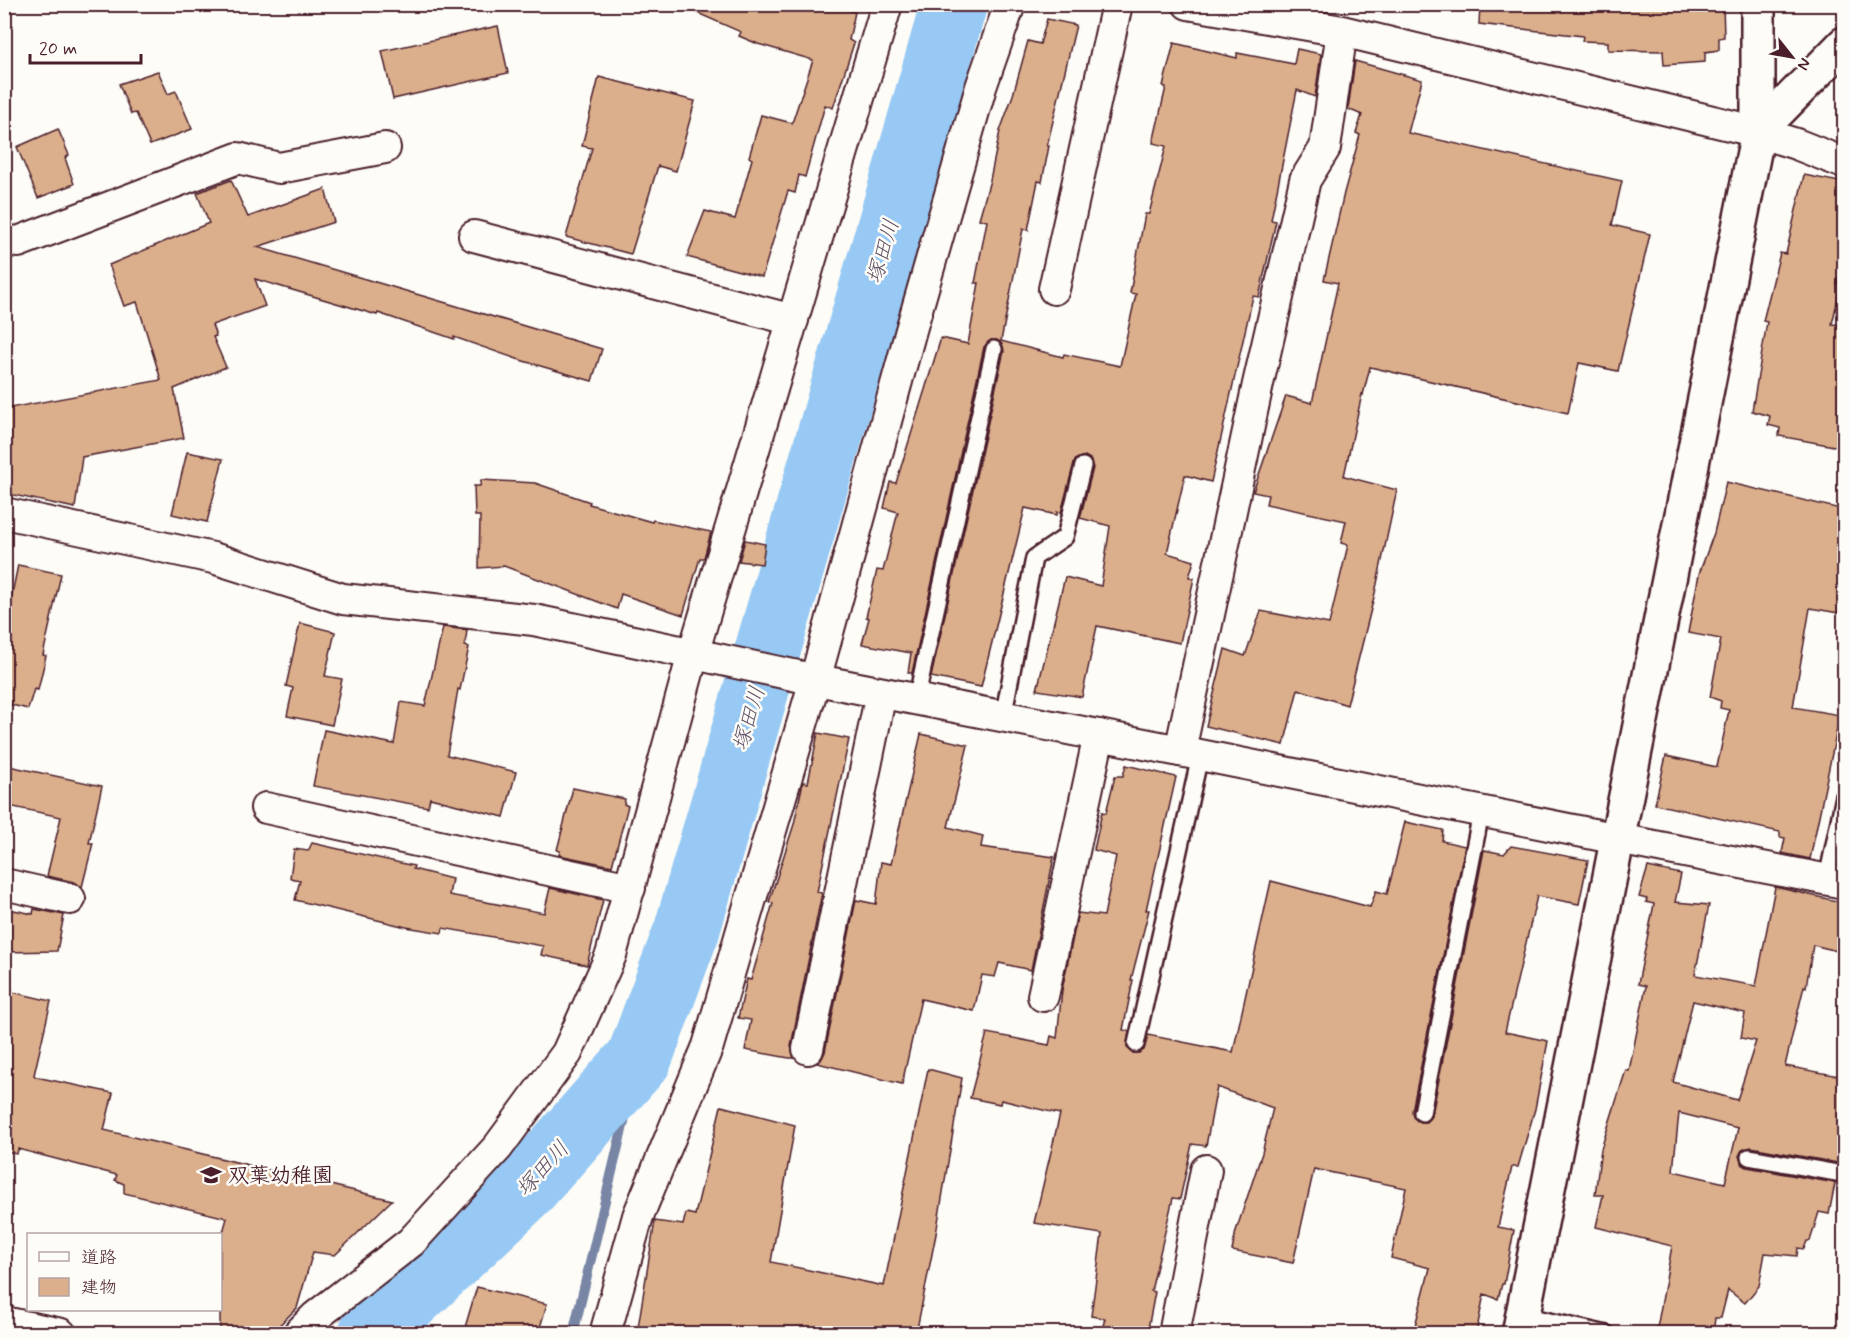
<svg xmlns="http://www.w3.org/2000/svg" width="1849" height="1338" font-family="Mynerve,'Klee One',sans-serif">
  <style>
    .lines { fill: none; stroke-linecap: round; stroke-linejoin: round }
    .stream { stroke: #7885a4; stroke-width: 10 }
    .river { stroke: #97c9f4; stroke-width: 66 }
    .building { fill: #dbaf8c; stroke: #4a1f2b; stroke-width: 1.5; fill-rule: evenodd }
    .lane-casing { stroke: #4a1f2b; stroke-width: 20 }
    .street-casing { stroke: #4a1f2b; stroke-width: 34 }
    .secondary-casing { stroke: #4a1f2b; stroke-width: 38 }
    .lane { stroke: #fdfcf7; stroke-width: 15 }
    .street { stroke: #fdfcf7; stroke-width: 30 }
    .secondary { stroke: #fdfcf7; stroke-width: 33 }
    .labels { text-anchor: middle; stroke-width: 5; stroke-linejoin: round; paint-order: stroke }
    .poi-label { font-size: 21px; font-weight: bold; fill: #4a1f2b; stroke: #fdfcf7; text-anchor: start }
    .water-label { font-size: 22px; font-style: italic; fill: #615267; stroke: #fdfcf7 }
  </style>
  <rect width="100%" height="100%" fill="#fdfcf7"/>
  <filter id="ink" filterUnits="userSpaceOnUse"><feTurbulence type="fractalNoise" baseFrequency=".0167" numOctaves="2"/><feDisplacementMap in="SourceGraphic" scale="12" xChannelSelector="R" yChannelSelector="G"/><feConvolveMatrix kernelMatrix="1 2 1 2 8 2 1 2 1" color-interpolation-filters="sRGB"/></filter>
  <g filter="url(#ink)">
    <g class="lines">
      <path class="stream" d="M573,1334L639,1059"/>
      <path class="river" d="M371,1334L522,1192L639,1059L687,930L954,4"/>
    </g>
    <g class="building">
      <path d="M677,4H831L855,12L849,40L854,43L833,108L825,105L805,177L799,175L795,193L788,191L762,277L687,257L705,211L735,219L752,159L749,157L761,115L792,123L813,60L758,44L739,36L741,32Z"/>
      <path d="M1480,4H1723L1724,37L1719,38V50L1705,52V62L1664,65L1663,51L1608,50V42L1582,41L1583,36L1479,24Z"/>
      <path d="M1047,19L1076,25L1047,146H1049L1042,182L1038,181L1028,230L1023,229L1001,341L1063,357L1064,354L1120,366L1136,294L1130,293L1145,214H1149L1166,146L1153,143L1166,87L1163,86L1174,43L1237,58V53L1294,64L1297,49L1321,54L1315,97L1297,90L1271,220L1276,221L1259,297L1253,296L1211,482L1185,475L1167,553L1194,561L1189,577L1194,578L1180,643L1097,626L1082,697L1037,690L1065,577L1101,586L1110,526L1080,518L1093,468L1090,459L1085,456L1076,459L1074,463L1061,513L1057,512V515L1025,508L981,687L931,677L1004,351L1003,346L997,340H991L984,347L912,673H908L911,653L862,644L869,618L866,617L877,570L883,571L898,512L884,508L890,482L896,483L941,338L968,344L979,283H975L987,221L979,219L990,180L1000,131L1013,95L1028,41L1040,44Z"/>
      <path d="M498,26L508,73L393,99L382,51Z"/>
      <path d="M1355,61L1422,80L1408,133L1622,181L1612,225L1650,234L1618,371L1579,363L1568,413L1370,367L1363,395L1362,394L1344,476L1397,490L1375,593L1347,705L1298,689L1284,745L1206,726L1225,649L1245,656L1261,611L1329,624L1348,545L1341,543L1346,521L1266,504L1268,495L1253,492L1286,396L1312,403L1338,283L1324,280L1344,193L1360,135L1356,133L1362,115L1348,109Z"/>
      <path d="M158,71L168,94L176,91L192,129L150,145L136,113L131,114L119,84Z"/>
      <path d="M599,77L695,101L676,171L658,166L631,254L566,237L592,148L582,146Z"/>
      <path d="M58,129L69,155L65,158L74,184L38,198L17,147Z"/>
      <path d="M1804,175L1845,183V249L1837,284L1841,285L1832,324L1845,325V448L1779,436L1780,428L1768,425L1770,416L1752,411L1767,322L1763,321L1780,253L1786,254Z"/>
      <path d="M231,180L248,217L325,189L334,222L257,247L602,349L592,381L520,360L454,337V339L378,313L377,315L255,279L265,306L212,325L216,336L213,337L226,367L174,389L184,438L82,457L75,508L4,493V409L161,380L137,302L124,306L109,265L209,223L197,193Z"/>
      <path d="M187,452L223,459L207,522L172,514Z"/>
      <path d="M481,480L535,483L590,502L589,504L652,522L653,520L711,532L704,558H700L683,615L621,594L617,609L504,566L479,568L480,516H475L474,486H480Z"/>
      <path d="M1726,482L1845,510V614L1810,608L1793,707L1840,715L1810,859L1782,853L1785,838L1780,837V832L1655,804L1666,756L1717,767L1729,710L1720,708L1721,701L1710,697L1721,639L1688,633L1699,574L1714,533Z"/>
      <path d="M745,540L765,544L762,564L739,561Z"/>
      <path d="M18,565L61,574L43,655L46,656L38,690L34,689L28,709L4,703L5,628Z"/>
      <path d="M300,623L335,632L325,676L342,679L332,725L287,716L293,688L286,686Z"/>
      <path d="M443,627L467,630L465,646L469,647L460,690L458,689L447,755L516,772L504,817L430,798L428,807L313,786L324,730L394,744L401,702L425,706Z"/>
      <path d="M818,733L849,739L817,892L822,893L791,1046L794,1058H789L745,1050L751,1020L738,1018L747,979L751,980L773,903L769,902L794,824L803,782L808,783Z"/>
      <path d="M921,734L968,745L948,827L983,836L981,847L1054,857L1031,970L999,963L995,977L982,975L974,1011L921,999L902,1084L817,1063L821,1060L825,1052L856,900L876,904L881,862L891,864Z"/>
      <path d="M4,765L102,786L89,843H93L82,887L74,882L47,876L61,817L4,805Z"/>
      <path d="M1126,765L1176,777L1146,910H1149L1131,980H1133L1123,1030L1129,1031L1127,1046L1133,1053H1138L1144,1050L1148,1035L1233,1052L1271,881L1370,907L1376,891L1387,894L1405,822L1443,830L1442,841L1465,846L1412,1111L1413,1117L1420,1122H1426L1432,1115L1484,850L1504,854L1511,846L1588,860L1579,904L1537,896L1505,1032L1548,1041L1535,1109L1518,1167H1512L1498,1227L1514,1230L1504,1284H1502L1498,1299L1484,1294L1476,1334H1464L1415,1326L1430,1268L1391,1258L1406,1188L1314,1169L1293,1263L1232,1251L1236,1231L1262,1153L1273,1108L1217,1087L1206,1146L1192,1144L1180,1199L1173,1198L1151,1291L1155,1292L1147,1334H1101L1105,1318L1091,1316L1102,1234L1034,1223L1060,1114L1001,1100L1000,1104L970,1098L987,1033L1049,1045L1051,1036L1057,1038L1062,990L1078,913L1104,916L1116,856L1094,850L1102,812L1106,813L1115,776H1123Z"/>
      <path d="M573,788L625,799L624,804L628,806L612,866L559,855L560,851L557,850Z"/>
      <path d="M312,843L414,866L413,869L452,879L449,895L544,913L550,888L603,900L587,965L541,955L543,946L443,928L442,933L406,927L295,900L300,880L290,878L294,849L308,851Z"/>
      <path d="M1648,867L1681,874L1675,902L1709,905L1695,975L1756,986L1775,887L1845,903V953L1813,945L1806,987L1804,986L1785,1066L1845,1077V1128L1838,1163L1751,1147L1742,1150L1739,1156L1742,1164L1747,1167L1835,1183L1829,1214L1819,1212L1810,1241H1807L1804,1249L1798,1248L1797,1256L1765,1253L1759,1286L1745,1303L1728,1290L1721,1318H1715L1713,1334H1656L1672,1246L1596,1227L1603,1195H1595L1601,1149L1626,1070L1629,1071L1646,986L1638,984L1654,904L1646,902L1647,899L1639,897ZM1693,1001L1745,1013L1741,1038L1756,1041L1737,1100L1673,1082ZM1679,1113L1738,1128L1725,1183L1673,1171Z"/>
      <path d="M4,908L33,914L34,909L64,915L57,951L4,952Z"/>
      <path d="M8,991L51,1001L34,1075L36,1077L113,1093L104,1130L392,1200L335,1255L313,1252L297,1308L270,1334H220V1243L227,1218L124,1193V1184L115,1180L117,1175L18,1149L17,1154L4,1152V1008Z"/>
      <path d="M928,1069L962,1078L936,1234L916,1334H637L655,1221L683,1225L686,1213L695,1215L721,1106L795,1125L771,1262L884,1286Z"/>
      <path d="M477,1287L547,1304L538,1334H463Z"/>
    </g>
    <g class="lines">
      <defs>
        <g id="lane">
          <path d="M916,700L994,349"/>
          <path d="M1003,717L1034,558L1065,537L1083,466"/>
          <path d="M1827,879L1844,796"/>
          <path d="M1136,1044L1200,756"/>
          <path d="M1422,1113L1481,813"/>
          <path d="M1749,1157L1842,1174L1844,1173"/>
          <path d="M1523,1315L1607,1334"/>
        </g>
        <g id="street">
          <path d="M1188,4L1342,31L1758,132L1796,144L1844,163"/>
          <path d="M474,236L793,320"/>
          <path d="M4,240L18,242L238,158L279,168L385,148"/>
          <path d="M1054,289L1117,4"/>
          <path d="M4,513L213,558L343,599L534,620L807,678L1180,751L1618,839L1844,883"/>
          <path d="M1180,751L1258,384L1305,180L1325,148L1342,31"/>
          <path d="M266,808L630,888"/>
          <path d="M4,884L70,899"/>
          <path d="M1043,996L1099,735"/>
          <path d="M808,1049L881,693"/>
          <path d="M4,1322L61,1334"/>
          <path d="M298,1334L315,1317L411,1242L498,1147L567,1053L611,955L693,654L887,4"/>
          <path d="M605,1334L638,1216L708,1046L815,680L911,330L981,87L1010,4"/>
          <path d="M1174,1334L1206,1170"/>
        </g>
        <g id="secondary">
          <path d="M1758,132L1844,44"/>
          <path d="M1519,1334L1758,132V4"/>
        </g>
      </defs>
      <use href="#lane" class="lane-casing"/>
      <use href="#street" class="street-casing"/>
      <use href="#secondary" class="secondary-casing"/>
      <use href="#lane" class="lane"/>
      <use href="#street" class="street"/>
      <use href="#secondary" class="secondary"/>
    </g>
  </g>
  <defs>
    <symbol id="school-bare" viewBox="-9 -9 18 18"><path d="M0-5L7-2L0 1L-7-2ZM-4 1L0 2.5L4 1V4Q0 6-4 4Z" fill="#4a1f2b" stroke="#fdfcf7" stroke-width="2.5" paint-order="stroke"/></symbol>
  </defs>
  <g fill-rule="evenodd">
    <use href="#school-bare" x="196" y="1160" width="30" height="30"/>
  </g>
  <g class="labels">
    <g class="poi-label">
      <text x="228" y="1182">双葉幼稚園</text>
    </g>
    <g class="water-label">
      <text transform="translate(882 251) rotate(-74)" y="8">塚田川</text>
      <text transform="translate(748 718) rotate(-74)" y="8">塚田川</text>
      <text transform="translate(542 1168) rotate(-48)" y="8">塚田川</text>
    </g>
  </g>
  <rect width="1849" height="1338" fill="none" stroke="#fdfcf7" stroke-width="24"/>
  <rect x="12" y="12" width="1825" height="1314" fill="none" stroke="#4a1f2b" stroke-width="2" filter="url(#ink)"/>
  <rect x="27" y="1233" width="195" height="78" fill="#fdfcf7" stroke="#b5a4a5" stroke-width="1.5"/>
  <rect x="39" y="1252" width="30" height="9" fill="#fdfcf7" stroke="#b5a4a5" stroke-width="1.5"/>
  <text x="81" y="1263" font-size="18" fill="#4a1f2b">道路</text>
  <rect x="39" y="1278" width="30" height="18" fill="#dbaf8c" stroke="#b5a4a5" stroke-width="1.5"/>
  <text x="81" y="1293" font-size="18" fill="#4a1f2b">建物</text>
  <g transform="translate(1792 57) rotate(121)" stroke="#fdfcf7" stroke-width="4.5" paint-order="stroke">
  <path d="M0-4.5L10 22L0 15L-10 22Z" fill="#4a1f2b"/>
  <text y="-9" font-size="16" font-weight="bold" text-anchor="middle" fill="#4a1f2b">N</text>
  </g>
  <path d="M30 54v9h111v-9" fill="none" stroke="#4a1f2b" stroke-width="3"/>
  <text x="39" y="54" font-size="18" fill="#4a1f2b" stroke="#fdfcf7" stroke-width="4.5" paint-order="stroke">20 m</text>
</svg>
